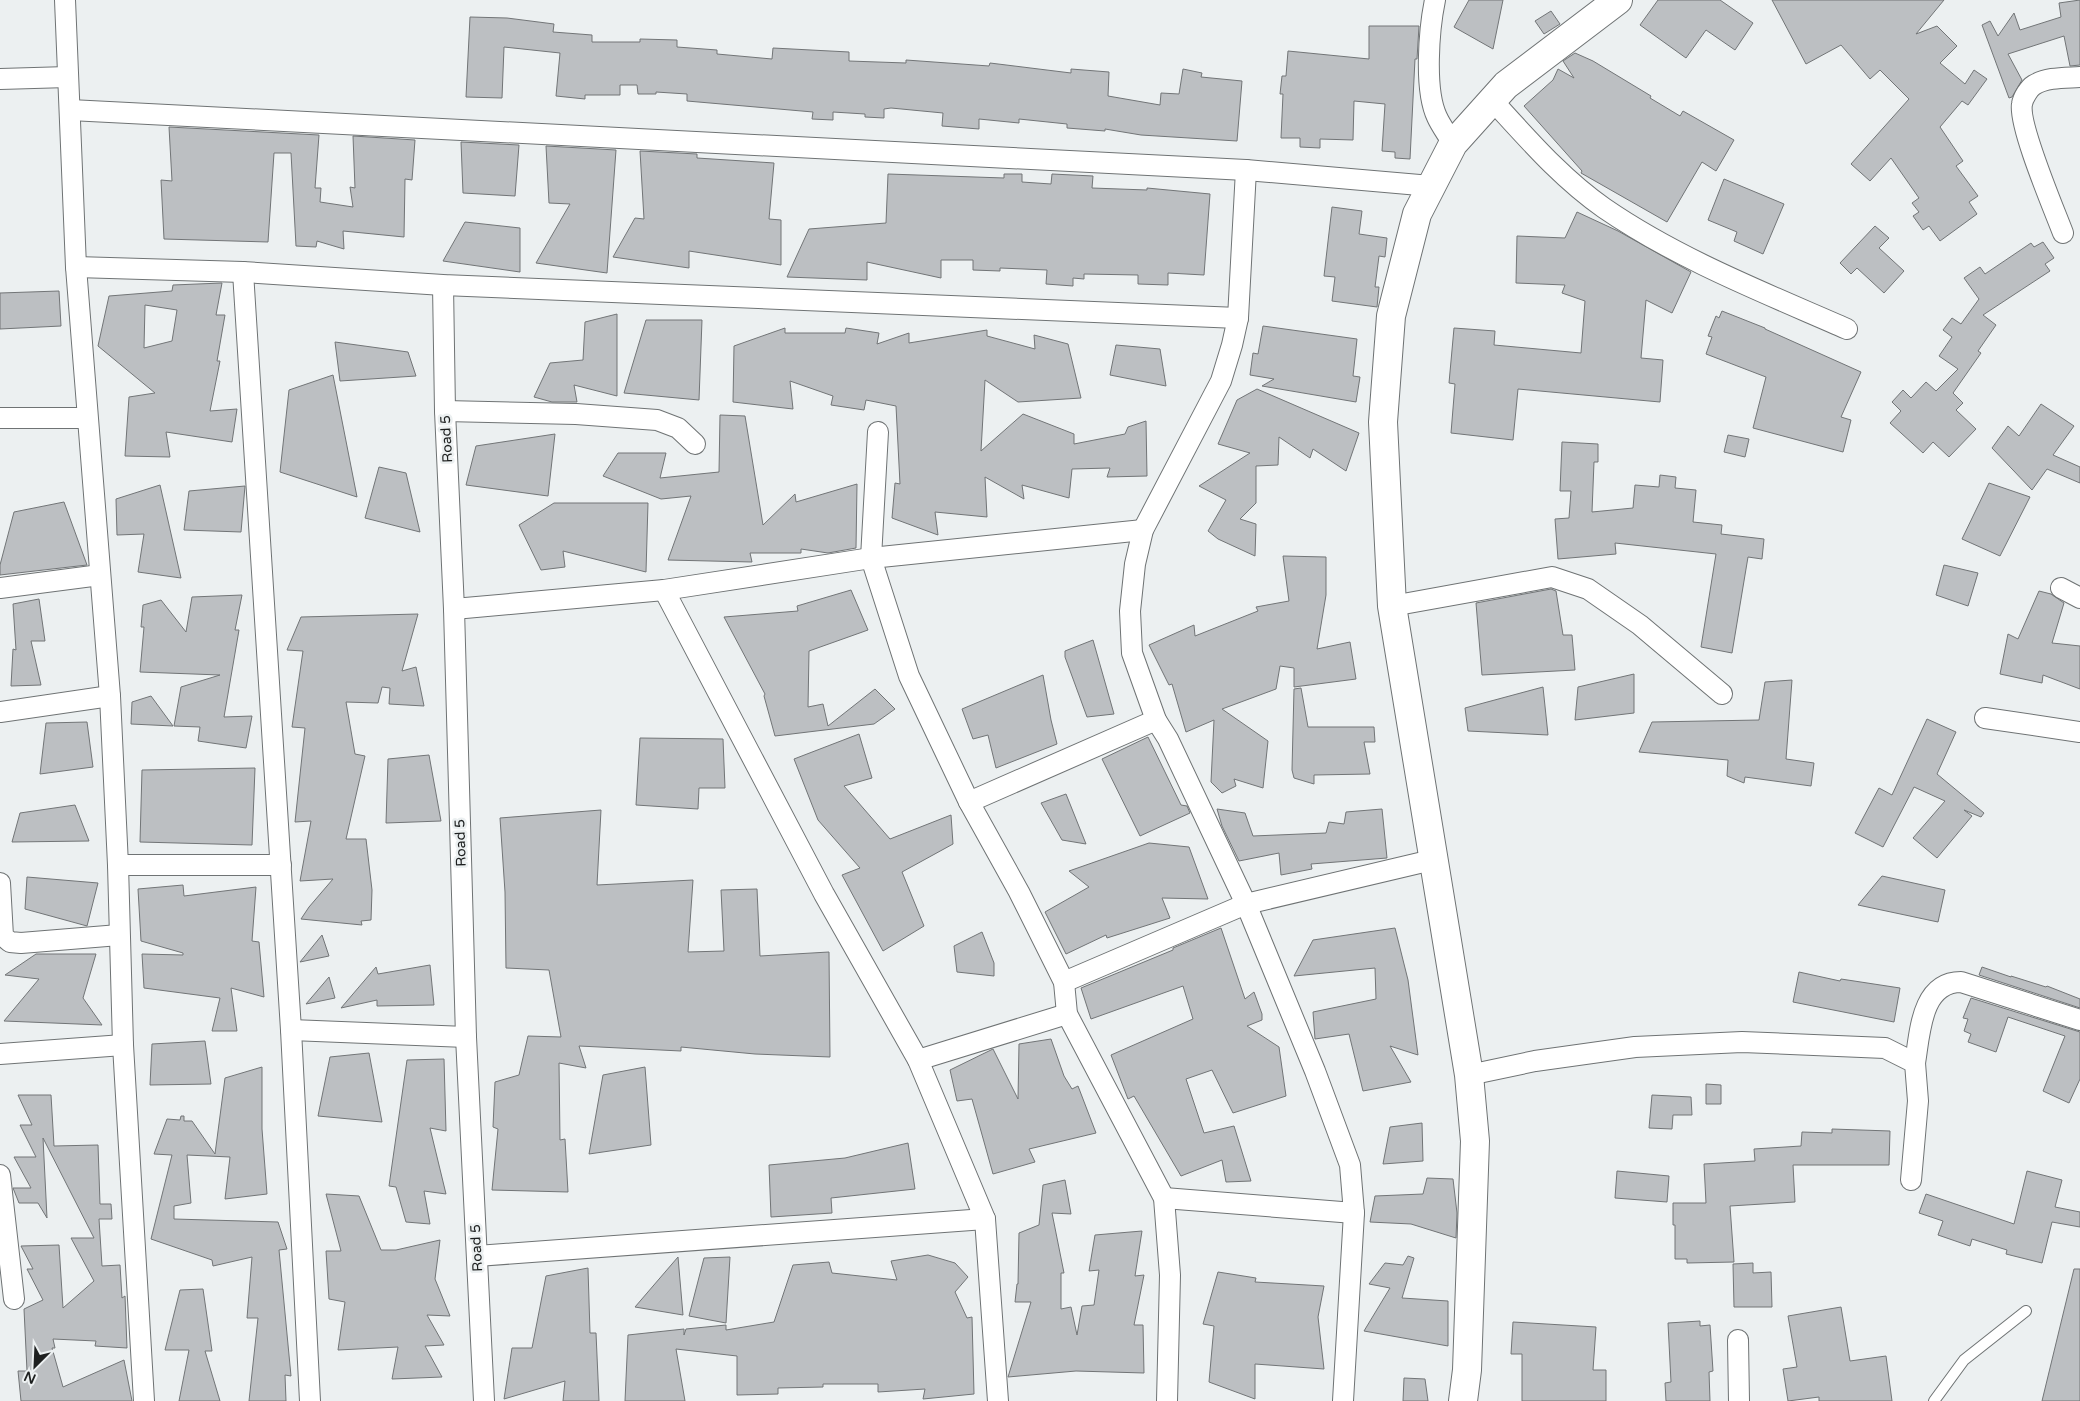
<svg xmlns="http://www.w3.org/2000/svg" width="2080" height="1401" font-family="'Varela Round',sans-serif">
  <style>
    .building { fill: #bcbfc2; stroke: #727577; fill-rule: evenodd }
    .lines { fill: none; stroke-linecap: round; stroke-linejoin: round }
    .lane-casing { stroke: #6f7374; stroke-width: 12 }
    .street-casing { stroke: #6f7374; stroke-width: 22 }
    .secondary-casing { stroke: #6f7374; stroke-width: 30 }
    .lane { stroke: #fff; stroke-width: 10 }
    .street { stroke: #fff; stroke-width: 20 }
    .secondary { stroke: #fff; stroke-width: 28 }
    .labels { text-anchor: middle; stroke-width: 5; stroke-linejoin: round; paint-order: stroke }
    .street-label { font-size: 14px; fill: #1e2020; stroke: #ecf0f1 }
  </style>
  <rect width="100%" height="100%" fill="#ecf0f1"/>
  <g class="building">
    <path d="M1469,0H1503L1493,49L1454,27Z"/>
    <path d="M1658,0H1720L1753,23L1735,50L1706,30L1686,58L1640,25Z"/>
    <path d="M1772,0H1944L1916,34L1937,26L1957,46L1940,63L1965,84L1974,70L1987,79L1968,105L1962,101L1940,127L1963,161L1956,166L1978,196L1969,202L1977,214L1940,241L1929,226L1923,230L1913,216L1919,212L1912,203L1919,198L1891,158L1870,181L1851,164L1909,99L1880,70L1870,79L1841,45L1806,64Z"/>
    <path d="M2080,0V65L2070,66L2064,36L2008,54L2022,80L2012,97L2009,98L1982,25L1990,21L1998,36L2014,13L2020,30L2061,17L2059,3Z"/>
    <path d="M1551,11L1560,24L1544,34L1535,21Z"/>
    <path d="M470,17L507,18L554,24L553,32L592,35V42H640V39L677,40V47L717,50V54L772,59L773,48L849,52V61L906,63V60L989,66L990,63L1071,73V69L1109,72L1108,96L1160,105L1161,93L1179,94L1183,69L1202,73L1201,77L1242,81L1237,141L1141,135L1105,129V131L1067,128V124L1019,119V123L979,119V129L942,126L943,113L891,108L884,109V118L865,117V114L833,112V120L812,119L813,112L687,101V94L656,92V94H638L637,85H620V95H585V99L556,96L560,53L504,47L502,98L466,97Z"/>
    <path d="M1369,26H1419L1417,59H1415L1410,159L1395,158V152L1382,151L1385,104L1354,101L1353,140L1320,139V148L1300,147V138H1281L1283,94H1280L1282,76H1286L1288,51L1369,59Z"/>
    <path d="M1575,53L1593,61L1651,96L1650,98L1680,116L1683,111L1734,140L1716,171L1702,162L1667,222L1581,173L1582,171L1524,106L1553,80L1558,69L1574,78L1563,61Z"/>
    <path d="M169,127L319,135L315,188H321L320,202L353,207L350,187L355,188L353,136L415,140L412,180L405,179L404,237L343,231L344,249L317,241L316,247L296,246L291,153H274L268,242L164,239L161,180L172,181Z"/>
    <path d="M461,142L519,145L515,196L463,193Z"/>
    <path d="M546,146L616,150L607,273L536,263L570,204L549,203Z"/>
    <path d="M640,151L697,154V158L774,163L769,219L781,220V265L689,251V268L613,257L635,218L644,219Z"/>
    <path d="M888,174L1004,178V174H1022V182L1051,184L1052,174L1093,176L1092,188L1147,190V188L1210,194L1204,275L1168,273V285L1138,284V275L1084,274V279L1073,278V286L1046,284L1047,270L1000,268V271L973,270V260H941V278L867,262V280L787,277L809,229L886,223Z"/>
    <path d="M1724,179L1784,204L1763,254L1734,241L1737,232L1708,220Z"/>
    <path d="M1332,207L1362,211L1359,234L1387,238L1385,257L1379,256L1375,287H1379L1377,307L1332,301L1335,277L1324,276Z"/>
    <path d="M1577,212L1618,231L1691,272L1672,313L1646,300L1641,358L1663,360L1660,402L1518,389L1513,440L1451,433L1455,384L1449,383L1454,328L1495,331L1494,345L1581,353L1585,301L1562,293L1565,285L1516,283L1517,236L1565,238Z"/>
    <path d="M465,222L520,228V272L443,261Z"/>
    <path d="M1875,226L1889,238L1879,248L1904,271L1884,293L1857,268L1851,274L1840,263Z"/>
    <path d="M2043,242L2054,258L2045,264L2050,271L1983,315L1996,325L1978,351L1981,353L1953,393L1963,403L1956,410L1976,429L1949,457L1933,442L1923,453L1890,423L1901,411L1892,402L1903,390L1911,398L1926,382L1936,391L1958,369L1939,356L1952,337L1943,330L1952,318L1961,324L1979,299L1964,278L1980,267L1985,274L2031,243L2034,247Z"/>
    <path d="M222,283L216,315H225L217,361H220L210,411L237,409L232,442L166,432L170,457L125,456L129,397L155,393L98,346L109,296L172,291L173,285ZM145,305L177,310L172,341L144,348Z"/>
    <path d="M59,291L61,326L0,329V293Z"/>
    <path d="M1722,311L1765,328V329L1861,372L1841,417L1851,420L1843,452L1753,428L1766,377L1706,354L1712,337L1708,336L1716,316L1719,318Z"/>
    <path d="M617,314V396L574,385L577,402H552L534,397L550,363L583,360L585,322Z"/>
    <path d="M646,320H702L699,400L624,393Z"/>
    <path d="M1263,326L1357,339L1353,376L1360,377L1356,402L1262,386L1274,379L1250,375L1253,353L1258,354Z"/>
    <path d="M785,328V333H845L846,328L879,333L877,344L909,333V343L987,330V336L1035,349L1034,335L1068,344L1081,398L1018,402L985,380L981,451L1023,414L1074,434V444L1125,434L1128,427L1146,421L1147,476L1107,477L1110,468L1072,469L1069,498L1022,485L1024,499L985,477L987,517L935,512L938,535L892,518L895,483L900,484L896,406L866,400L864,410L831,405L833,396L790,381L793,409L733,402L734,346Z"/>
    <path d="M335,342L408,352L416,376L340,381Z"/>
    <path d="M1116,345L1160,349L1166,386L1110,375Z"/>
    <path d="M333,375L357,497L280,472L289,390Z"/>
    <path d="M1257,389L1359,433L1346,471L1313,449L1310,458L1279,437L1278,465L1256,466V503L1240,519L1256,524L1255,556L1218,539L1208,531L1226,500L1199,486L1250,453L1218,444L1237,400Z"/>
    <path d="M2041,404L2074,426L2053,455L2080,467V483L2047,469L2032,490L1992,448L2008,426L2019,436Z"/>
    <path d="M720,415L745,416L763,525L795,494L796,502L857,484L856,548L828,553L801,549V553H750L752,562L668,560L691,496L661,499L603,476L618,453H666L660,478L719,472Z"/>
    <path d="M555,434L548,496L466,485L476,446Z"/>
    <path d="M1728,435L1749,439L1745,457L1724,452Z"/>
    <path d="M1562,442L1598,444V462H1594L1592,512L1633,508L1635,485L1659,487L1660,475L1676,477L1675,488L1696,490L1693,522L1722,525L1721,534L1764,539L1762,559L1748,557L1732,653L1701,647L1716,554L1615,543L1616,554L1558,559L1555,519L1569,518L1571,491H1560Z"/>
    <path d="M379,467L406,473L420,532L365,518Z"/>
    <path d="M1989,483L2030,497L2000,556L1962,539Z"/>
    <path d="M160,485L181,578L138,572L144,534L117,535L116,499Z"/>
    <path d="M245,486L241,532L184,530L189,491Z"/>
    <path d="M64,502L87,565L0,575V565L14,512Z"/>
    <path d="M554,503H648L646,572L563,551L565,567L541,570L519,525Z"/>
    <path d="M1283,556L1326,557V595L1317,649L1350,642L1356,679L1294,687V668L1280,666L1276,689L1222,709L1268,741L1263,788L1234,779L1236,786L1222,793L1211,782L1214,720L1186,732L1172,684L1169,685L1149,645L1194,625L1195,636L1258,611L1256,607L1289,601Z"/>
    <path d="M1944,565L1978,573L1968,606L1936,595Z"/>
    <path d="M1551,589L1556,591L1563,635H1572L1575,670L1482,675L1476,603Z"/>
    <path d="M851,590L868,630L809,651L808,707L823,704L828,726L875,689L895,709L874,724L775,736L764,696L765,694L724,617L798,611L797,606Z"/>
    <path d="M2039,591L2051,594L2064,603L2052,643L2080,646V689L2043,675L2042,683L2000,674L2008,634L2018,639Z"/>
    <path d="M242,595L235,630H239L224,717L252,716L246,748L198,741L200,727L174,726L181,687L220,675L140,672L144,627H141L143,605L161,600L186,632L192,597Z"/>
    <path d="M39,599L45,641H31L41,685L11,686L13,649L16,650L13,604Z"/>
    <path d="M418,614L402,671L416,667L424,706L389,704L390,688L382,687L378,703L346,702L355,754L365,756L346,839H366L372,890L371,920L361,921L362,925L301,919L309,907L333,879L300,881L311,821L295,822L305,728L292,727L303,651L287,650L301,617Z"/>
    <path d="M1093,640L1114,714L1087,717L1065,657V651Z"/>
    <path d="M1634,674V713L1575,720L1578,687Z"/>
    <path d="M1043,675L1051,720L1057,744L996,768L988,735L973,739L962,709Z"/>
    <path d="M1792,680L1786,759L1814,763L1811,786L1745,777L1744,783L1727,776L1728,760L1639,752L1652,722L1759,720L1765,682Z"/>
    <path d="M1543,687L1548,735L1468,731L1465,708Z"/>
    <path d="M1301,688L1308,727H1374L1375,742H1364L1370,774L1314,775V784L1294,778L1292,770L1294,689Z"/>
    <path d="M151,696L173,726L131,724L132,702Z"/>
    <path d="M1927,719L1956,732L1937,774L1984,813L1981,817L1964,810L1972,816L1937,858L1913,838L1945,801L1914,787L1883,847L1855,833L1879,788L1892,795Z"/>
    <path d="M87,722L93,767L40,774L46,723Z"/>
    <path d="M859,734L872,778L844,786L890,839L951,815L953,844L902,872L924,926L883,951L842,875L860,868L818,820L794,759Z"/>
    <path d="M1148,737L1181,805L1187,806L1190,813L1140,836L1102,759Z"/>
    <path d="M640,738L723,739L725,788H699L698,809L636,805Z"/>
    <path d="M429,755L441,821L386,823L388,759Z"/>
    <path d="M255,768L252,845L140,842L142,770Z"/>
    <path d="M1066,794L1086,844L1062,840L1041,803Z"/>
    <path d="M75,805L89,841L12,842L20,813Z"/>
    <path d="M1217,809L1245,813L1253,836L1326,833L1329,822L1344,824L1346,812L1382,809L1387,858L1311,864L1312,869L1281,875L1279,853L1239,861L1222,826Z"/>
    <path d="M601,810L597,885L693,880L688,952L724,951L721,890L757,889L760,956L829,952L830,1057L755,1054L681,1047V1051L579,1046L586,1068L559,1063L560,1140L565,1139L568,1192L492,1190L498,1129L493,1127L495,1082L519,1075L528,1036L561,1037L549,970L506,968L505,892L500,818Z"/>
    <path d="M1149,843L1189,847L1208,899L1162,898L1170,918L1107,938L1106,935L1066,954L1045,912L1089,887L1069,871Z"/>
    <path d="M1882,876L1945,890L1938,922L1858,905Z"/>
    <path d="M27,877L98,883L87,926L25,909Z"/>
    <path d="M183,885L184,896L256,887L252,941L259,942L264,997L231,988L237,1031H212L220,998L144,988L142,954L183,955V953L141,941L138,889Z"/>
    <path d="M1221,928L1245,999L1254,992L1262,1014V1020L1247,1026L1279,1047L1286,1096L1233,1113L1212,1070L1186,1079L1204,1133L1234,1126L1251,1181L1226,1182L1222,1160L1181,1176L1134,1096L1128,1099L1111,1055L1193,1019L1183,986L1091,1019L1081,988L1173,950V948Z"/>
    <path d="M1395,928L1408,980L1418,1055L1390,1046L1411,1082L1363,1091L1349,1034L1315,1039L1313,1012L1376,999L1375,968L1294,976L1313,940Z"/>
    <path d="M982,932L994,963V976L957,972L954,946Z"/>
    <path d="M322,935L329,956L300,962Z"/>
    <path d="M36,954H96L83,998L102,1025L4,1021L39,979L5,975Z"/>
    <path d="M430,965L434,1005L377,1006V1000L341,1008L376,967L378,974Z"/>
    <path d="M1982,967L2011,977V976L2046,987L2047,986L2080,999V1008L1979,975Z"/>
    <path d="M1799,972L1840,981L1841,979L1900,988L1894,1022L1793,1002Z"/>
    <path d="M329,977L335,998L306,1004Z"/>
    <path d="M1971,998L2080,1032V1079L2069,1103L2043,1091L2065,1036L2008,1017L1996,1052L1968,1042L1971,1034L1964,1031L1968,1019L1963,1018Z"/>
    <path d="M1051,1039L1064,1076L1072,1089L1078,1086L1096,1133L1029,1149L1035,1162L993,1174L972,1099L957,1101L950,1070L993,1049L1018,1099L1019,1044Z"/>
    <path d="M205,1041L211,1084L150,1085L152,1044Z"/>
    <path d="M369,1053L382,1122L318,1116L330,1057Z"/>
    <path d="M444,1059L446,1131L430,1128L446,1194L424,1191L430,1224L406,1222L396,1187L389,1186L407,1060Z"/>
    <path d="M262,1067V1129L267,1194L225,1199L230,1157L187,1155L191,1203L174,1206V1219L278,1222L287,1249L279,1250L291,1376L285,1375L286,1401H249L258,1318H247L252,1257L213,1266L212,1260L151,1239L172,1155L154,1154L167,1119L180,1120L181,1116H184V1121H192L215,1154L225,1078Z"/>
    <path d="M645,1067L651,1145L589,1154L603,1075Z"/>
    <path d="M1706,1084L1721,1085V1104H1706Z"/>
    <path d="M18,1095H51L54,1146L98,1145L100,1204H111L112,1219H99L102,1266L120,1265L122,1298L125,1296L127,1348L95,1346L96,1341L53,1339L55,1348H52L63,1387L124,1360L132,1401H21L18,1371H27L24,1309L43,1300L27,1269H33L21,1246L59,1245L63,1308L94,1281L71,1238H94L43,1138L47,1218L38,1203H19L13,1188H31L14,1157H36L20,1125H32Z"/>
    <path d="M1652,1095L1691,1097L1692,1115H1673L1672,1129L1649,1128Z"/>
    <path d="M1422,1123L1423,1161L1383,1164L1390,1127Z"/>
    <path d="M1832,1129L1890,1131L1889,1165H1793L1795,1202L1730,1206L1734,1262L1687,1263V1259H1675V1225H1673V1203H1706L1704,1164L1755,1161L1754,1149L1801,1146L1802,1132L1832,1133Z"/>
    <path d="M908,1143L915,1189L831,1198L832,1213L771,1217L769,1165L845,1158Z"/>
    <path d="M1617,1171L1669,1176L1667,1202L1615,1198Z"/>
    <path d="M2027,1171L2062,1180L2055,1207L2080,1212V1227L2052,1222L2042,1263L2006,1254L2007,1250L1972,1239L1970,1246L1938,1235L1943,1221L1919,1213L1926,1194L2014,1224Z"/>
    <path d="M1427,1178L1453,1179L1457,1213L1456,1238L1411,1224L1370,1222L1375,1196L1423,1194Z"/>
    <path d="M1065,1180L1071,1214L1052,1213L1064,1273H1061V1309L1071,1307L1077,1335L1082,1306L1094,1305L1099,1270L1089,1271L1095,1235L1142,1231L1135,1276L1144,1275L1134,1325H1143L1144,1373L1076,1371L1008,1377L1031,1302H1015L1017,1284H1018L1019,1233L1039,1225L1043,1185Z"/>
    <path d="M326,1194L359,1196L381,1250H396L440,1240L435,1279L450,1316L427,1315L444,1345L425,1346L442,1377L392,1379L398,1347L338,1350L345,1302L329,1299L326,1251H341Z"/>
    <path d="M928,1255L955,1263L968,1277L955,1292L967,1318L972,1317L974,1394L923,1399L925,1389L878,1392V1384H823V1387L778,1388V1394L737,1395V1356L676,1349L685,1401H625L628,1335L684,1329V1335L686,1329L726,1325V1330L774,1322L793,1265L829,1262L832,1273L897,1280L891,1261Z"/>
    <path d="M1408,1256L1414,1258L1402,1298L1448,1301V1346L1364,1331L1390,1288L1369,1284L1385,1263L1403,1265Z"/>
    <path d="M678,1257L683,1315L635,1307Z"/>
    <path d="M730,1257L726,1323L689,1316L704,1258Z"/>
    <path d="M1753,1263V1273L1771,1272L1772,1307H1734L1733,1264Z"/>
    <path d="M588,1268L590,1333H596L599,1401H563L565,1381L504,1399L512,1348H532L546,1276Z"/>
    <path d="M2074,1269H2080V1401H2042Z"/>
    <path d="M1218,1272L1256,1278L1255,1282L1324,1286L1318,1317L1324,1369L1255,1364V1399L1209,1382L1214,1326L1203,1324Z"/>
    <path d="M203,1289L212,1351H205L220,1401H179L189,1350H165L180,1290Z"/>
    <path d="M1841,1307L1850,1361L1886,1356L1892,1401H1819V1397L1788,1401L1783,1369L1797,1367L1788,1316Z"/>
    <path d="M1700,1321V1326L1710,1325L1713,1371L1709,1372L1710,1401H1666L1665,1383L1671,1382L1668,1323Z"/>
    <path d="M1513,1322L1596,1327L1593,1370H1606V1401H1522V1354H1511Z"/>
    <path d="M1404,1378L1425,1379L1428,1401H1403Z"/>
  </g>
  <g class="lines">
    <defs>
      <path id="lane" d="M1934,1401L1964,1360L2026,1311"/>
      <g id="street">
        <path d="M65,0L76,267L110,696L118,865L123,1045L144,1401"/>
        <path d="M1435,0C1429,29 1424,90 1437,117C1441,126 1448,135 1453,144"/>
        <path d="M0,79L68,77"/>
        <path d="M1492,100C1527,138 1561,178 1604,208C1678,259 1765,293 1847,329"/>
        <path d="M70,110L1246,170L1431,186"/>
        <path d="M1246,170L1238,318L1232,345L1221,381L1143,530L1135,564L1130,611L1132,653L1156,720L1168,739L1246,904L1315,1071L1350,1165L1354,1213L1343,1401"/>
        <path d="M2063,233C2054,209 2018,125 2022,104C2023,98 2029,88 2034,85C2047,77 2066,78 2080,77"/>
        <path d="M76,267L243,272L443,285L1238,318"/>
        <path d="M243,272L291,1030L310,1401"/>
        <path d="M443,285L445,411L454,609L466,1037L484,1401"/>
        <path d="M445,411L576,414L657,420L678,428L695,444"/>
        <path d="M0,418H87"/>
        <path d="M878,432L871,558L909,676L969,802L1019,892L1064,982L1067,1014L1164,1198L1170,1275L1167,1401"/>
        <path d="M0,588L100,575"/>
        <path d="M2061,588L2080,598"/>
        <path d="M664,590L824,894L918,1060L985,1219L998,1401"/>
        <path d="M1392,606L1552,577L1588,589L1640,625L1722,694"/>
        <path d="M454,609L664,590L871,558L1143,530"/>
        <path d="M0,712L110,696"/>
        <path d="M1985,718L2080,732"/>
        <path d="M969,802L1156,720"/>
        <path d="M118,865H281"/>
        <path d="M0,883L3,936L10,942L21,943L119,935"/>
        <path d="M1064,982L1246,904L1432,860"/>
        <path d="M291,1030L466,1037"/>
        <path d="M0,1054L123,1045"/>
        <path d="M918,1060L1067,1014"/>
        <path d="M1915,1063C1920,1033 1921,982 1961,982L2080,1020"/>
        <path d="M1469,1075L1535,1061L1635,1047L1742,1042L1885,1048L1915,1063L1918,1101L1911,1180"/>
        <path d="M0,1175L14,1299"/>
        <path d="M1164,1198L1354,1213"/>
        <path d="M477,1256L985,1219"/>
        <path d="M1738,1340L1739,1401"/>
      </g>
      <path id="secondary" d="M1463,1401L1467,1370L1475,1141L1469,1075L1392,606L1383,422L1391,316L1417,214L1453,144L1506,85L1618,0"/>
    </defs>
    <use href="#lane" class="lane-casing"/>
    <use href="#street" class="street-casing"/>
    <use href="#secondary" class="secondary-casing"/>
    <use href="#lane" class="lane"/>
    <use href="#street" class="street"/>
    <use href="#secondary" class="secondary"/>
  </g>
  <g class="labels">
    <g class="street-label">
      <text transform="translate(446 439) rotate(-93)" y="5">Road 5</text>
      <text transform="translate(460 843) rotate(-92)" y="5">Road 5</text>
      <text transform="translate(476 1248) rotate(-93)" y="5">Road 5</text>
    </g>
  </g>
  <g transform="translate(35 1366) rotate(204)" stroke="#ecf0f1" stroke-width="4" paint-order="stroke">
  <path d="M0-4L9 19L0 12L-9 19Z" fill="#1e2020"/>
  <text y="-8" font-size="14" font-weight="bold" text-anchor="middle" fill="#1e2020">N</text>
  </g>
</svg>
